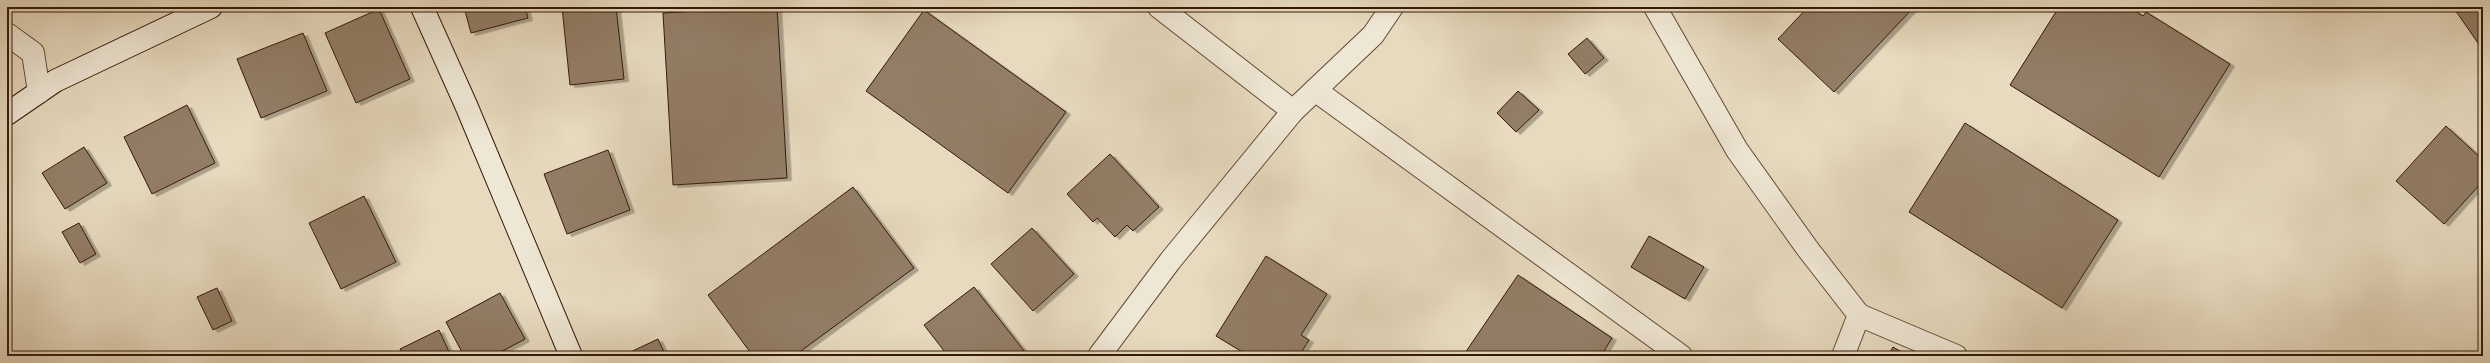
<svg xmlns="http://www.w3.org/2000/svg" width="2490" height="363" font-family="Vollkorn,serif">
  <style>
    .building { fill: #927d66; stroke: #351906; filter: url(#shadow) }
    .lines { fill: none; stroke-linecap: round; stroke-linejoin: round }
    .street-casing { stroke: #624934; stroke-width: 24 }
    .secondary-casing { stroke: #351906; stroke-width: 24 }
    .street { stroke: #efe7d5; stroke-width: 22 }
    .secondary { stroke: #efe7d5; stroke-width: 22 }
  </style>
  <defs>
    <filter id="shadow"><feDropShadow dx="4.5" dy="2.5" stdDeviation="0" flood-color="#0004"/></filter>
  </defs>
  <rect width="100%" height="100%" fill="#e7dabf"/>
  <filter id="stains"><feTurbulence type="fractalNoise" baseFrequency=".005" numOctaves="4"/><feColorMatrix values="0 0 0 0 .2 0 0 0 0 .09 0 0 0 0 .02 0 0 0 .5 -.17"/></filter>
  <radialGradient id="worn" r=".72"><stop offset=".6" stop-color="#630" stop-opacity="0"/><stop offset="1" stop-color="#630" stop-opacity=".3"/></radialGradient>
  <g class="building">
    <path d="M464,7H525L528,18L471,33Z"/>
    <path d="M562,7H616L624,79L570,85Z"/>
    <path d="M759,7H777L787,178L673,185L663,13Z"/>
    <path d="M1808,7H1914L1834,92L1778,39Z"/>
    <path d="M2059,7H2129L2143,16L2146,12L2230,64L2159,177L2010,85Z"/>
    <path d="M2453,7H2483V44L2480,46Z"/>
    <path d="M379,9L410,79L356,103L325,33Z"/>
    <path d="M924,10L1066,112L1008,193L866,91Z"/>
    <path d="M303,33L327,91L261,118L237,59Z"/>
    <path d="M1587,38L1604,58L1585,74L1568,54Z"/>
    <path d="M1518,91L1539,110L1516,132L1497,113Z"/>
    <path d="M187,105L215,163L152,194L124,137Z"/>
    <path d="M1965,123L2118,220L2062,308L1909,212Z"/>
    <path d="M2446,126L2483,160V181L2444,224L2396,181Z"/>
    <path d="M84,147L107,183L65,209L42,173Z"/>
    <path d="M608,150L630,210L567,234L544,174Z"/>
    <path d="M1110,154L1159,207L1133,231L1127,225L1115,237L1097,218L1093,222L1067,194Z"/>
    <path d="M853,187L914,268L794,356H753L708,295Z"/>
    <path d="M364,196L396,262L341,289L309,223Z"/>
    <path d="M79,223L96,254L80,263L62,232Z"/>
    <path d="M1032,228L1074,274L1033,311L991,264Z"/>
    <path d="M1649,236L1704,267L1685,299L1631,267Z"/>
    <path d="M1266,256L1327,294L1301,335L1309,340L1299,356H1249L1216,336Z"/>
    <path d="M1518,275L1612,338L1601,356H1463Z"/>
    <path d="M974,287L1025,352L1020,356H948L924,325Z"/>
    <path d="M217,288L232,321L213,330L197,297Z"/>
    <path d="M500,293L525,339L493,356H464L446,322Z"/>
    <path d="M439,330L451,356H403L400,349Z"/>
    <path d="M658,339L666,356H622Z"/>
    <path d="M1893,347L1908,356H1888Z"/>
  </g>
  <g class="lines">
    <defs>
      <g id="street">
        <path d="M1159,7L1293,111L1373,35L1392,7"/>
        <path d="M1655,7L1737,150L1807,248L1859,315L1843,356"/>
        <path d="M7,34L33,53L39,92"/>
        <path d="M1315,90L1681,356"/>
        <path d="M1859,315L1956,356"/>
        <path d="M1099,356L1170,261L1293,111"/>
      </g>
      <g id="secondary">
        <path d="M422,7L466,105L571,356"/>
        <path d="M7,114L55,81L211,7"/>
      </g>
    </defs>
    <use href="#street" class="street-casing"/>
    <use href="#secondary" class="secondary-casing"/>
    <use href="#street" class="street"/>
    <use href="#secondary" class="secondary"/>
  </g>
  <rect width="2490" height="363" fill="none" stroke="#e7dabf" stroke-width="24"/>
  <rect x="8" y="8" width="2474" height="347" fill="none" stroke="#351906" stroke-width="2"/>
  <rect x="12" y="12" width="2466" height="339" fill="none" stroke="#351906"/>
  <rect width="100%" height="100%" filter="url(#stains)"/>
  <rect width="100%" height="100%" fill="url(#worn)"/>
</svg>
